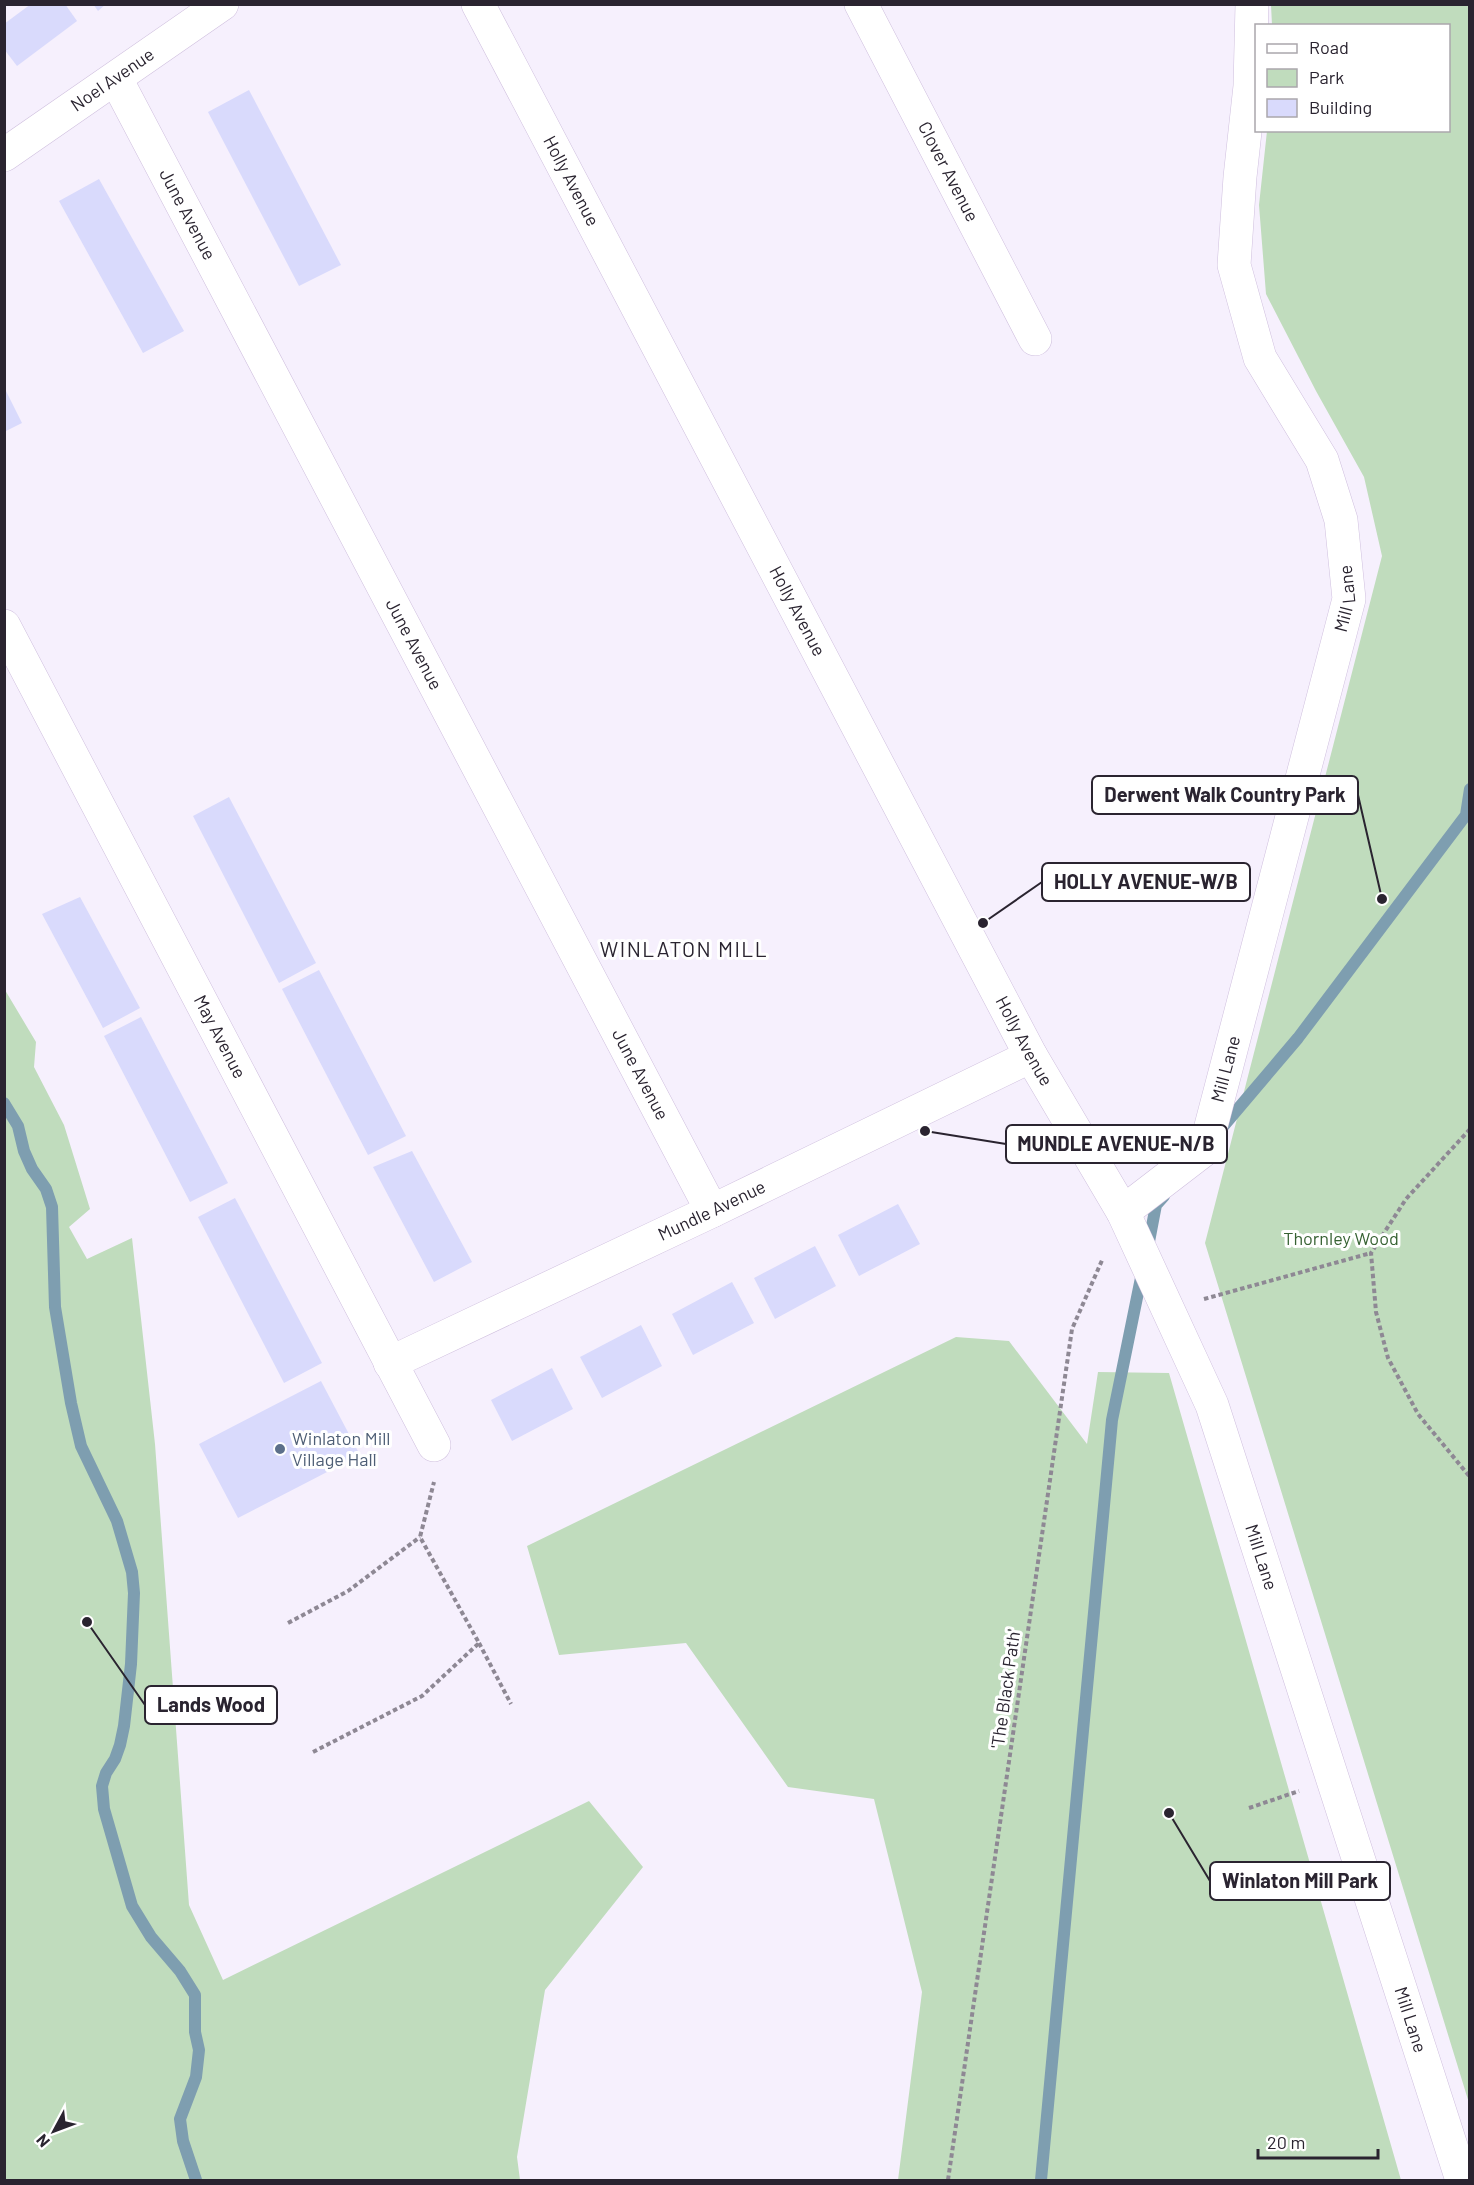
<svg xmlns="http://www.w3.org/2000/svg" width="1474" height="2185" font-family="Barlow,sans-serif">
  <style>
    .green { fill: #c0dcbd }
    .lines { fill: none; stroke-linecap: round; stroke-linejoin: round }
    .stream { stroke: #7e9eb0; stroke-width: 12 }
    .building { fill: #d9dafc }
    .minor-casing { stroke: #cfbfde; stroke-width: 34 }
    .tertiary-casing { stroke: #cfbfde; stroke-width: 34 }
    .path { stroke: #8e8894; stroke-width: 4; stroke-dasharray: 4.5 3; stroke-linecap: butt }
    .minor { stroke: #fff; stroke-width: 33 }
    .tertiary { stroke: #fff; stroke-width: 33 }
    .service-dot { fill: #5c6f8a; stroke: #fff; stroke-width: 2 }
    .labels { text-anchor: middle; stroke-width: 6; stroke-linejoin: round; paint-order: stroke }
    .street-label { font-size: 18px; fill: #2a2430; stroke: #fff }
    .park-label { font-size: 18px; fill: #376233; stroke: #fff }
    .service-label { font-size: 18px; fill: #4e5e75; stroke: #fff; text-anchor: start }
    .quarter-label { font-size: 21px; letter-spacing: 1.5px; fill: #2a2430; stroke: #fff }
    .leader { fill: none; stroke: #2a2430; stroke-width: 2 }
    .callout-dot { fill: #2a2430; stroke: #fff; stroke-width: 2 }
    .callout { fill: #fff; stroke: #2a2430; stroke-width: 2 }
    .callout-label { font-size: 20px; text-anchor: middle; font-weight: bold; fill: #2a2430 }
  </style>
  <rect width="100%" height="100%" fill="#f6f0fd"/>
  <g class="green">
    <path d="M1271,5H1469V2103L1205,1243L1382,556L1364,477L1316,391L1266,294L1259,205L1267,131L1448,130V26L1272,25Z"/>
    <path d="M5,990L36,1042L34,1067L64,1125L90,1209L69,1227L87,1259L132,1238L155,1444L189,1905L223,1980L589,1801L643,1867L545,1990L517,2157L520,2180H5Z"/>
    <path d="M956,1337L1009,1341L1087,1444L1098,1372L1169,1373L1401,2180H898L922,1992L874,1799L788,1787L686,1643L559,1655L527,1546Z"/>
  </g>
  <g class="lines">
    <g class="stream">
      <path d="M4,1103L18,1126L24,1151L32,1169L46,1189L52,1207L55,1307L71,1403L81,1446L117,1521L132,1572L134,1593L131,1664L124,1726L120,1745L115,1759L106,1773L102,1786L104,1809L132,1906L151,1937L180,1971L195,1995V2032L199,2050L196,2077L180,2119L183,2141L196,2180"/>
      <path d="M1220,1130L1298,1038L1466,815L1470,789"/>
      <path d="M1148,1247L1156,1205L1164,1196"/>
      <path d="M1041,2180L1112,1420L1142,1273"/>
    </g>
  </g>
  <g class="building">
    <path d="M31,4H65L77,21L17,66L4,49V24Z"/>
    <path d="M93,4H106L98,11Z"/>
    <path d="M249,90L341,265L299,286L208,112Z"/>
    <path d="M99,179L184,331L143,353L59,201Z"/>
    <path d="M4,387L22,423L4,432Z"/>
    <path d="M229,797L316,963L279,983L193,816Z"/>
    <path d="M80,897L140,1008L103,1028L42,914Z"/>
    <path d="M319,970L406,1136L368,1155L282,989Z"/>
    <path d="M141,1017L228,1183L190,1202L104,1036Z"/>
    <path d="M412,1151L472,1262L434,1282L373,1167Z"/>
    <path d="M235,1198L322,1363L284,1383L198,1217Z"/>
    <path d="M898,1204L920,1244L859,1276L838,1235Z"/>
    <path d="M815,1246L836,1286L775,1319L754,1278Z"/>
    <path d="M732,1282L754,1323L693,1355L672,1314Z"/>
    <path d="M641,1325L662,1366L602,1398L580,1357Z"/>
    <path d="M552,1368L573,1409L512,1441L491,1400Z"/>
    <path d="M321,1381L360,1455L238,1518L199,1444Z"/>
  </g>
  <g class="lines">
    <defs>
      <g id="minor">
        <path id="s1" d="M861,4L1035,339"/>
        <path id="s2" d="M116,79L712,1211"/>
        <path id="s3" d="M4,626L434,1445"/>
        <path id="s4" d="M1123,1212L1205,1149L1349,599L1341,520L1322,460L1260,358L1234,265L1240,177L1250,86L1252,4"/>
        <path id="s5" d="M390,1363L712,1211L1031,1056"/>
      </g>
      <g id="tertiary">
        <path id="s6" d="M478,4L1031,1056L1123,1212L1212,1405L1462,2180"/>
        <path id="s7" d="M4,155L222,4"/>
      </g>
    </defs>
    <use href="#minor" class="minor-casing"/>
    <use href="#tertiary" class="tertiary-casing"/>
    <g class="path">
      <path d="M1470,1129L1406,1199L1371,1253L1376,1312L1388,1358L1418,1414L1470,1477"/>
      <path d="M1204,1299L1371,1253"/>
      <path d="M288,1623L348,1591L420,1537"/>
      <path d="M479,1643L511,1704"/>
      <path d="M313,1752L422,1696L479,1643L420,1537L434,1482"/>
      <path d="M1249,1808L1299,1791"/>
      <path d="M948,2180L1072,1329L1103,1258"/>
    </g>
    <use href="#minor" class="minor"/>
    <use href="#tertiary" class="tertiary"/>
  </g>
  <circle class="service-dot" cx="280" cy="1449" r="6"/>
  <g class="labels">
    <g class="street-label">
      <text dy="6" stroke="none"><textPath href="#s7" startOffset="132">Noel Avenue</textPath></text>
      <text dy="6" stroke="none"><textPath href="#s1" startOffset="189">Clover Avenue</textPath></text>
      <text dy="6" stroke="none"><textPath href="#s6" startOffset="200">Holly Avenue</textPath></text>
      <text dy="6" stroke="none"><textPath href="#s2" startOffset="153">June Avenue</textPath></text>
      <text dy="6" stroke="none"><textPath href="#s4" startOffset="672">Mill Lane</textPath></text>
      <text dy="6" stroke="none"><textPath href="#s6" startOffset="686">Holly Avenue</textPath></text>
      <text dy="6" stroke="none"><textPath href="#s2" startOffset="639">June Avenue</textPath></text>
      <text dy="6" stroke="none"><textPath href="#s3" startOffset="464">May Avenue</textPath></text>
      <text dy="6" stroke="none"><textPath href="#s6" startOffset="1172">Holly Avenue</textPath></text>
      <text dy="6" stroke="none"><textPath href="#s4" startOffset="186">Mill Lane</textPath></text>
      <text dy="6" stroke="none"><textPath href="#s2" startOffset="1125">June Avenue</textPath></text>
      <text dy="6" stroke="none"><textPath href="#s5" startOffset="356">Mundle Avenue</textPath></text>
      <text dy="6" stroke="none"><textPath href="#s6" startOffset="1742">Mill Lane</textPath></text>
      <text transform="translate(1006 1689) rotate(-82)" y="6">'The Black Path'</text>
      <text dy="6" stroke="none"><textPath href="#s6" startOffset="2228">Mill Lane</textPath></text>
    </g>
    <g class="park-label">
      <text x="1341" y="1245">Thornley Wood</text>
    </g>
    <g class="service-label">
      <text x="292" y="1445">Winlaton Mill<tspan x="292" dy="21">Village Hall</tspan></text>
    </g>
    <g class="quarter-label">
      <text x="684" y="957">WINLATON MILL</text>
    </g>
  </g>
  <path class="leader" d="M1382 899L1358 795M983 923L1042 882M925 1131L1006 1144M87 1622L145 1705M1169 1813L1210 1881"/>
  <g class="callout-dot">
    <circle cx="1382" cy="899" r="6"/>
    <circle cx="983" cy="923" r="6"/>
    <circle cx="925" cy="1131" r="6"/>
    <circle cx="87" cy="1622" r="6"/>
    <circle cx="1169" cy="1813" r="6"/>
  </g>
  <g class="callout">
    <rect x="1092" y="776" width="266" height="38" rx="6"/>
    <rect x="1042" y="863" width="208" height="38" rx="6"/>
    <rect x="1006" y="1125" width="221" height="38" rx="6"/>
    <rect x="145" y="1686" width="132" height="38" rx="6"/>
    <rect x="1210" y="1862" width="180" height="38" rx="6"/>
  </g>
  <g class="callout-label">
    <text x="1225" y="802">Derwent Walk Country Park</text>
    <text x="1146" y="889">HOLLY AVENUE-W/B</text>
    <text x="1116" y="1151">MUNDLE AVENUE-N/B</text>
    <text x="211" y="1712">Lands Wood</text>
    <text x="1300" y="1888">Winlaton Mill Park</text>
  </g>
  <rect width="1474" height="2185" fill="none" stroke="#2a2430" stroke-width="12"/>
  <rect x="1255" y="24" width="195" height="108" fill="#ffffff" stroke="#aaa7ac" stroke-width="1.5"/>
  <rect x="1267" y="44" width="30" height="9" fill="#ffffff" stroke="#aaa7ac" stroke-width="1.5"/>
  <text x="1309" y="54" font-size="18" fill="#2a2430">Road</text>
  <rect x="1267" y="69" width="30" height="18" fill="#c0dcbd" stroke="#aaa7ac" stroke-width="1.5"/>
  <text x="1309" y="84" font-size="18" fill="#2a2430">Park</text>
  <rect x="1267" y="99" width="30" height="18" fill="#d9dafc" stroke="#aaa7ac" stroke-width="1.5"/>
  <text x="1309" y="114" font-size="18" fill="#2a2430">Building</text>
  <g transform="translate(54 2131) rotate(229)" stroke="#ffffff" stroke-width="4.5" paint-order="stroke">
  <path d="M0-4.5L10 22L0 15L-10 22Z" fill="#2a2430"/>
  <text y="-9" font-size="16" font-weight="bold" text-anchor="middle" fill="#2a2430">N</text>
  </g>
  <path d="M1258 2149v9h120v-9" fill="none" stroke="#2a2430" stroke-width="3"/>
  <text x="1267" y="2149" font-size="18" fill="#2a2430" stroke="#ffffff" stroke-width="4.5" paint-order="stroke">20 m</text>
</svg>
